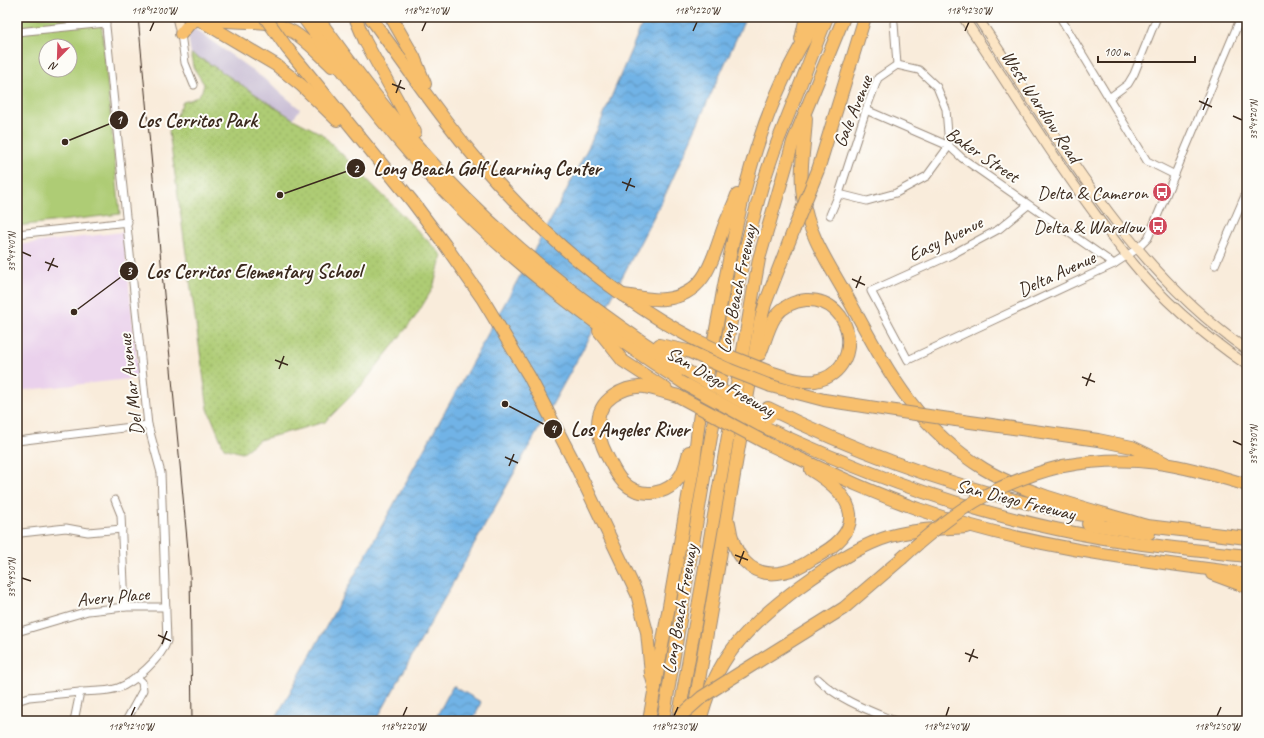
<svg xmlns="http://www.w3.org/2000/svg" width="1264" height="738" font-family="Caveat,sans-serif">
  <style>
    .built { fill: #ead1ec }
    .industrial { fill: #cabfd6 }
    .grass { fill: url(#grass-dots); stroke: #747b49 }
    .park { fill: #aecc74; stroke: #747b49; fill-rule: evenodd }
    .water { fill: url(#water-waves); stroke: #566e82 }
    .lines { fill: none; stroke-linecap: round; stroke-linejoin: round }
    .street-casing { stroke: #9a8b7c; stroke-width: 9 }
    .secondary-casing { stroke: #9a8b7c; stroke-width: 11 }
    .highway-casing { stroke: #9a8b7c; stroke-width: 14 }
    .street { stroke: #fff; stroke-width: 7 }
    .secondary { stroke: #fce5c4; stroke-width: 9 }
    .highway { stroke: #f8bf6c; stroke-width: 12 }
    .tram { stroke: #3b2a1e; stroke-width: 1 }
    .highway-bridge-casing { stroke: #9a8b7c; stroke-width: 14; stroke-linecap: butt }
    .highway-bridge { stroke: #f8bf6c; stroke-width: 12 }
    .ticks { fill: none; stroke: #3b2a1e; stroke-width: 1.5 }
    .labels { text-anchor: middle; stroke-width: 4; stroke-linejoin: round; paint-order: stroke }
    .street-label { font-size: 19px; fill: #3b2a1e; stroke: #fdfcf7 }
    .poi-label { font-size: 19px; fill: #3b2a1e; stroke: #fdfcf7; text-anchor: end }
    .leader { fill: none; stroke: #3b2a1e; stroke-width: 1.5 }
    .callout-dot { fill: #3b2a1e; stroke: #fdfcf7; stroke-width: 1.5 }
    .mark-label { font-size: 12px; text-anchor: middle; font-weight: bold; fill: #fff }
    .callout-label { font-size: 20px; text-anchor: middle; font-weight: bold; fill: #3b2a1e; stroke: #fdfcf7; stroke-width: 4; stroke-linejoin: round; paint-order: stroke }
    .neatline { fill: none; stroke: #3b2a1e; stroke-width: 1.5 }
    .ticks-label { font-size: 10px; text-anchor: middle; fill: #3b2a1e }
  </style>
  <defs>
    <pattern id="grass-dots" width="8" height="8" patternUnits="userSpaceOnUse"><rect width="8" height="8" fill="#aecc74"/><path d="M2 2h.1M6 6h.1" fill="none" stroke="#97af64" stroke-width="1.8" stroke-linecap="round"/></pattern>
    <pattern id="water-waves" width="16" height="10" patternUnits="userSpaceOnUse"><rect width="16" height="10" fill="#71b3e6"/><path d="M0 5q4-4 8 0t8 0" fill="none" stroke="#5e92ba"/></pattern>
  </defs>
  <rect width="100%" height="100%" fill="#fdfcf7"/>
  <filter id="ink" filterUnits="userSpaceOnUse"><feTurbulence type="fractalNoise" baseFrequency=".025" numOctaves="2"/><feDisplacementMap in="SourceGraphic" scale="8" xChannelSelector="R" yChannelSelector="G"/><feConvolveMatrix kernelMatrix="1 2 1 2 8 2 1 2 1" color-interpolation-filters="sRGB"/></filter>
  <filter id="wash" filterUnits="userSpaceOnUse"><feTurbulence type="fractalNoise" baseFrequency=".012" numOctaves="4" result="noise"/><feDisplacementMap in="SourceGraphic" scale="16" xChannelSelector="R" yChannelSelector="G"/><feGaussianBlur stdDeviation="0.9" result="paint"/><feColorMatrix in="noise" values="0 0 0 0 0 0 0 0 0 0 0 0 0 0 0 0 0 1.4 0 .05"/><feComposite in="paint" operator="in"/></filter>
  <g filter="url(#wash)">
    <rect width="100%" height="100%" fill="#f9ecdb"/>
    <path class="built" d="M123,232L139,378L17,391V245Z"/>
    <path class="industrial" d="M192,27L263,78L300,109L293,119L207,62L191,54L188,36Z"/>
    <path class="grass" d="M191,54L207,62L293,119L322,134L442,255L433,288L416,316L361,386L325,422L259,440L242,453L224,448L208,409L169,132L183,102C195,99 202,96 204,84L193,67Z"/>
    <path class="park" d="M17,17H101L120,214L17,226ZM46,46H70V70H46Z"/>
    <g class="water">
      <path d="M645,17H746L667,191L606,308L376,721H274L558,207L599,126Z"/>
      <path d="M453,686L481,702L473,721H434Z"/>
    </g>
  </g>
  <g filter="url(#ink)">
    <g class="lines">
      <defs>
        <g id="street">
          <path d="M1060,17L1147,161L1175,175"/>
          <path d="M894,23L897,65"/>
          <path d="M17,32L106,23"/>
          <path d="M181,34L185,63L194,85"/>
          <path d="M1109,98L1128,84L1134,74L1157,17"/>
          <path d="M866,110L949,146L962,158L1114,264"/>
          <path d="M839,194L867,201L896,193L927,176L949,146L946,109L937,87L919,70L897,65"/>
          <path d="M1028,205L999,229L951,255L871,291L908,360L1114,264L1137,249L1148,238L1241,17"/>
          <path d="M830,215L839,194L866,110L878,78L897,65"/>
          <path d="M17,234L128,222"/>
          <path d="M1215,265L1247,191"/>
          <path d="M17,441L148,425"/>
          <path d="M115,500L121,515L125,607"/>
          <path d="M17,535L21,533L66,528L88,532L122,529"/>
          <path d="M17,632L88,611L125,607H166"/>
          <path d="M818,679C839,700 868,710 895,721"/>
          <path d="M80,692C92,691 106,692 118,688C134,683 162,657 167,641L161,473L148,425L105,17"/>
          <path d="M17,701L29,697L80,692L74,721"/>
          <path d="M126,721L143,690L142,682L136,677"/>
        </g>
        <g id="secondary">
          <path d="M177,17L181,34"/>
          <path d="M963,17C1018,99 1069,185 1132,262C1164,302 1205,336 1247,365"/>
          <path d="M977,17C1057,135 1127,267 1247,350"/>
        </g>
        <g id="highway">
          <path d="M195,17L276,65L301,85L337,120"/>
          <path d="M207,17C222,23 238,21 254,22C294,23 305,41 332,66"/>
          <path d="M303,17C347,78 392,137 444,191C516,267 600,329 687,385"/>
          <path d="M317,17C352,65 387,113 427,157C501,241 591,310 685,370"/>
          <path d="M355,17L365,41L415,132"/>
          <path d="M370,17C404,63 436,111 473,155C535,228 607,293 692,338"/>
          <path d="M391,17L414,57L425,84"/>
          <path d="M181,34L190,23L201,17"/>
          <path d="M801,39L806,17"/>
          <path d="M287,48L412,201L445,245L482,298L529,376L576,466L637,594L647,632L651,674L655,688"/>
          <path d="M806,118C805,144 799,170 803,197C807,232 828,263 845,293C884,363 912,425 984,469C1029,496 1095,510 1146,526"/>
          <path d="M818,170L865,17"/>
          <path d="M622,295C637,296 651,301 665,299C705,295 712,261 723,229C727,218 733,207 737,195"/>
          <path d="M599,331L623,361L666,389"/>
          <path d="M659,345L688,351"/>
          <path d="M760,354C765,342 768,328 775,317C782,307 794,301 806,300C857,298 864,373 815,381C800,383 784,376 770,372"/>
          <path d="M771,386L824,400L895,411"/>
          <path d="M678,396C667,393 656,389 645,387C634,386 622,390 613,396C591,411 597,436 607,456C612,465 616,475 623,482C640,499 668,496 681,475C685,468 687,460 689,452"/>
          <path d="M768,408C873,460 984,498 1099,518"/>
          <path d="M956,420L1098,440L1132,447L1165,463"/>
          <path d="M760,425C855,470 953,507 1056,529C1119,543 1183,549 1247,556"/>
          <path d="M768,444C818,467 869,492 921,510C1026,547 1137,560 1247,574"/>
          <path d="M1063,466C1133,453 1180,464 1247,485"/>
          <path d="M729,523C733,552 748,580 784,572C794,570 805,564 814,558C868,530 857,498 811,470"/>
          <path d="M1088,524L1149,533"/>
          <path d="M1139,525L1247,538"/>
          <path d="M1212,574L1247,587"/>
          <path d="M743,671L844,608L901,559"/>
          <path d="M649,721C664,637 679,553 693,468C696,450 697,432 700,414C707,373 716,332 723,291C742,192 761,102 819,17"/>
          <path d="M663,721L727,342L745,250L762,186L774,151L827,17"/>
          <path d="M678,721L759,259L793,142L844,17"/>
          <path d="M692,721L760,323L765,304L794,229"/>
          <path d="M700,721C706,698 714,676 727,657C755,614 842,550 891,536C916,529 941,529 967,527"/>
        </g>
      </defs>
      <use href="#street" class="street-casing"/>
      <use href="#secondary" class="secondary-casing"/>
      <use href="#highway" class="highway-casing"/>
      <use href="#street" class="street"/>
      <use href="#secondary" class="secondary"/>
      <use href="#highway" class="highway"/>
      <path class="tram" d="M138,17L190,571L192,721"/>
      <defs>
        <g id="highway-bridge">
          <path d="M265,17L287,48"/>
          <path d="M794,229L818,170"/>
          <path d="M692,338L732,357L770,372"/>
          <path d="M688,351L730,370L771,386"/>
          <path d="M685,370L769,417"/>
          <path d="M687,385L760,425"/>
          <path d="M678,396L768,444"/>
          <path d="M895,411L956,420"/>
          <path d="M901,559C952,512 994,483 1063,466"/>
          <path d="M675,721L702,697L743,671"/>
        </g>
      </defs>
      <use href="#highway-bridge" class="highway-bridge-casing"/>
      <use href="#highway-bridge" class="highway-bridge"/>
    </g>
  </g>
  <path class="ticks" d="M150,31L154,22M422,31L426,22M693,31L697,22M965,31L969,22M392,84L405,89M396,93L401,80M1199,101L1212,107M1203,110L1208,98M1233,116L1242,120M622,182L635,187M626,191L631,178M22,252L31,256M45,262L58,267M48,271L54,258M852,279L865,285M856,288L861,276M275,360L288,365M279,369L284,356M1082,377L1095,382M1086,386L1091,373M1233,441L1242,445M505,457L518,463M509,466L514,454M735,555L748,560M739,564L744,551M22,578L31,581M158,635L171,641M162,644L167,631M965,653L978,658M969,662L974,649M131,716L135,707M403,716L407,707M674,716L678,707M946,716L949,707M1217,716L1221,707"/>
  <defs>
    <symbol id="bus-disc" viewBox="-11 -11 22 22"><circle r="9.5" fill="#d1495b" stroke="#fdfcf7"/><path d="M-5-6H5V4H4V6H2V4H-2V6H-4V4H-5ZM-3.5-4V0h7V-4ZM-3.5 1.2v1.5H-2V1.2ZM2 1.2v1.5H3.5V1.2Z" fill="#fff"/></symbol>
  </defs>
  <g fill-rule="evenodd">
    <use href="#bus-disc" x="1151" y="181" width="22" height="22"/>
    <use href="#bus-disc" x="1147" y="215" width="22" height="22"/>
  </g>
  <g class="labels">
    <g class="street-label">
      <text transform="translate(1042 106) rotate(57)" y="7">West Wardlow Road</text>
      <text transform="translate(852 111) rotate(-68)" y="7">Gale Avenue</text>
      <text transform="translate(983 154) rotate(34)" y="7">Baker Street</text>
      <text transform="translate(945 238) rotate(-26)" y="7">Easy Avenue</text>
      <text transform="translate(1056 273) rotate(-25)" y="7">Delta Avenue</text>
      <text transform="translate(736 289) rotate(-78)" y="7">Long Beach Freeway</text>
      <text transform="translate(721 381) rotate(30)" y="7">San Diego Freeway</text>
      <text transform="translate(130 385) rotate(-97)" y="7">Del Mar Avenue</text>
      <text transform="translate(1016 499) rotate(14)" y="7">San Diego Freeway</text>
      <text transform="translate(113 596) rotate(-5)" y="7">Avery Place</text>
      <text transform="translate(679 609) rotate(-80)" y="7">Long Beach Freeway</text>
    </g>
    <g class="poi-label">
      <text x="1148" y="199">Delta &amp; Cameron</text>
      <text x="1144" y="233">Delta &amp; Wardlow</text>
    </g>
  </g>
  <path class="leader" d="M65 142L119 120M280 195L356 168M74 312L129 271M505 404L553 429"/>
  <g class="callout-dot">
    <circle cx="65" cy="142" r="4"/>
    <circle cx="280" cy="195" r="4"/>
    <circle cx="74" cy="312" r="4"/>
    <circle cx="505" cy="404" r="4"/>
    <circle cx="119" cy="120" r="10"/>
    <circle cx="356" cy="168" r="10"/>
    <circle cx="129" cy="271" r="10"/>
    <circle cx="553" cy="429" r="10"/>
  </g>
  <g class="mark-label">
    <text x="119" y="124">1</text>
    <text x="356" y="173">2</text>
    <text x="129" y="275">3</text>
    <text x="553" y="433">4</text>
  </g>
  <g class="callout-label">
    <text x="197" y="127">Los Cerritos Park</text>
    <text x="487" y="175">Long Beach Golf Learning Center</text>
    <text x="254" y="278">Los Cerritos Elementary School</text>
    <text x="630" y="436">Los Angeles River</text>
  </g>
  <rect width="1264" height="738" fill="none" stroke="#fdfcf7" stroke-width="44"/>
  <g transform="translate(58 58) rotate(203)"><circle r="19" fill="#fdfcf7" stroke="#afa8a0"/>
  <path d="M0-3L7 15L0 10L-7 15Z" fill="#d1495b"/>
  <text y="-6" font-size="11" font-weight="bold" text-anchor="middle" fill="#3b2a1e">N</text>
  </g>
  <path d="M1098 56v6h97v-6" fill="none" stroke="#3b2a1e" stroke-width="2"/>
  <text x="1104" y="56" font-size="12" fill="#3b2a1e" stroke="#fdfcf7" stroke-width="3" paint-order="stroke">100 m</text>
  <rect x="22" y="22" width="1220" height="694" class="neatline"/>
  <g class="ticks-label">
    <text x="154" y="14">118°12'00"W</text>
    <text x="426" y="14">118°12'10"W</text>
    <text x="697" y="14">118°12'20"W</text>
    <text x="969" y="14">118°12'30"W</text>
    <text transform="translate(1253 120) rotate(-90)" y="4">33°49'20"N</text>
    <text transform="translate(11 252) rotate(-90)" y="4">33°49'40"N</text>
    <text transform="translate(1253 445) rotate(-90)" y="4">33°49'30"N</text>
    <text transform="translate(11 578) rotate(-90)" y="4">33°49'50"N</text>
    <text x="131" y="730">118°12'10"W</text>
    <text x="403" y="730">118°12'20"W</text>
    <text x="674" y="730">118°12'30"W</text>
    <text x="946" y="730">118°12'40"W</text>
    <text x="1217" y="730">118°12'50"W</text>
  </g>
</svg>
